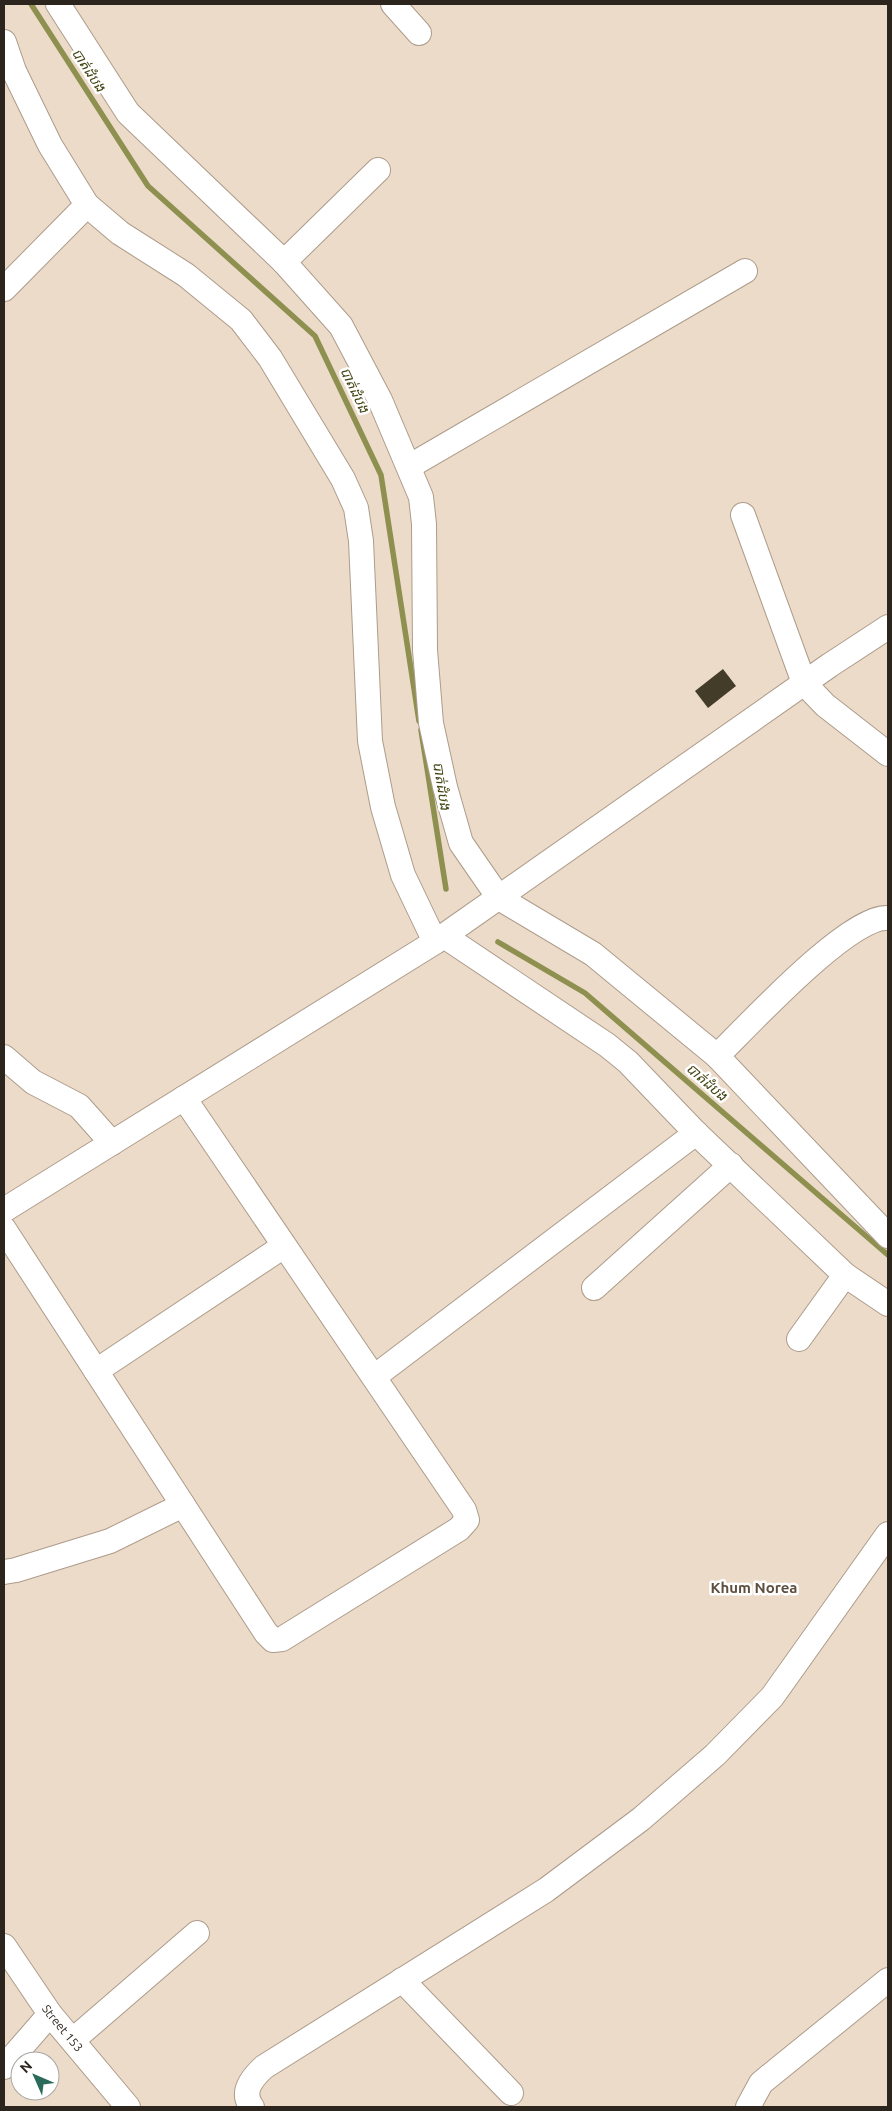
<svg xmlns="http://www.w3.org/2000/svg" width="892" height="2111" font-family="Ubuntu,'Noto Sans Khmer',sans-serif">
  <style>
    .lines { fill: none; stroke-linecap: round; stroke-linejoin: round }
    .stream { stroke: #8e9050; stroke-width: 5.5 }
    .building { fill: #433c29 }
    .minor-casing { stroke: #ad9c8b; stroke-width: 26 }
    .minor { stroke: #fff; stroke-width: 24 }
    .labels { text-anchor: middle; stroke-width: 5; stroke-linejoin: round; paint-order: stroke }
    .street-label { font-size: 12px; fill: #2b251e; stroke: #fff }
    .water-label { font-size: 14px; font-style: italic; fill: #464715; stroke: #fff }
    .quarter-label { font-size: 15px; font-weight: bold; fill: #5d4e3f; stroke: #fff }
  </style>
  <rect width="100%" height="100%" fill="#eddbc9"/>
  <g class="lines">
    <g class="stream">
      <path d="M31,4L148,186L315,336L381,475L419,721"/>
      <path d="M421,730L446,889"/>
      <path d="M498,942L585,993L888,1255"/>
    </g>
  </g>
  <path class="building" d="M723,669L736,686L708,708L695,691Z"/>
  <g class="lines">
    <defs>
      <g id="minor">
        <path d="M58,4L128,113L284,262L341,326L380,400L421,497L424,524L425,650L431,723L445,787L461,843L499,898L593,954L717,1056L888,1236"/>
        <path d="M393,4L419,33"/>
        <path d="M4,42L14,71L50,145L87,205L120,233L186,275L241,320L270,358L343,479L356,508L361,541L370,741L383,807L403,875L435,942"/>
        <path d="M284,262L378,170"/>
        <path d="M4,289L87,205"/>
        <path d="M410,466L745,271"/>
        <path d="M743,515L804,683L825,705L888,754"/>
        <path d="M444,936L607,1045L628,1062L696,1133L845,1275L888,1304"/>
        <path d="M717,1056C746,1028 850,914 888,918"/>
        <path d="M4,1057L33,1082L79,1106L112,1143"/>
        <path d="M4,1210L435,942L830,665L888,627"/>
        <path d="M4,1229L266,1633L273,1640L282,1639L459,1529L467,1520L464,1510L184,1098"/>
        <path d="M594,1288L731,1165"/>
        <path d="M799,1339L845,1275"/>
        <path d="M96,1371L284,1246"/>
        <path d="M374,1377L696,1133"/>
        <path d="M4,1572L16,1570L110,1541L183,1505"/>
        <path id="s1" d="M4,1946L50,2014L128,2107"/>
        <path d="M402,1980L511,2093"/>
        <path d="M73,2040L197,1933"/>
        <path d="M4,2067L50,2014"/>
        <path d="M252,2107C240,2092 253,2077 264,2067L546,1890L641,1819L715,1755L772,1697L888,1534"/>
        <path d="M748,2107L761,2083L888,1980"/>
      </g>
    </defs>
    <use href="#minor" class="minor-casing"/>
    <use href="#minor" class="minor"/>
  </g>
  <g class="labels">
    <g class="street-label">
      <text dy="4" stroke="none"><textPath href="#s1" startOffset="101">Street 153</textPath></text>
    </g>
    <g class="water-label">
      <text transform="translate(89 70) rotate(57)" y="5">បាត់ដំបង</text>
      <text transform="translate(355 390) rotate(65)" y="5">បាត់ដំបង</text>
      <text transform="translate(442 786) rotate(81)" y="5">បាត់ដំបង</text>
      <text transform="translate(707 1082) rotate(41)" y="5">បាត់ដំបង</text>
    </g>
    <g class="quarter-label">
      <text x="754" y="1593">Khum Norea</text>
    </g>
  </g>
  <rect width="892" height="2111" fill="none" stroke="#2b251e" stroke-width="10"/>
  <g transform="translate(35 2076) rotate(315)"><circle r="24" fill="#ffffff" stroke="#aaa8a5"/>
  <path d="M0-4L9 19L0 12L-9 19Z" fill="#2a6b5a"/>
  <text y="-8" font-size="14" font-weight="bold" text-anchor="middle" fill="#2b251e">N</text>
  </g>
</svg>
